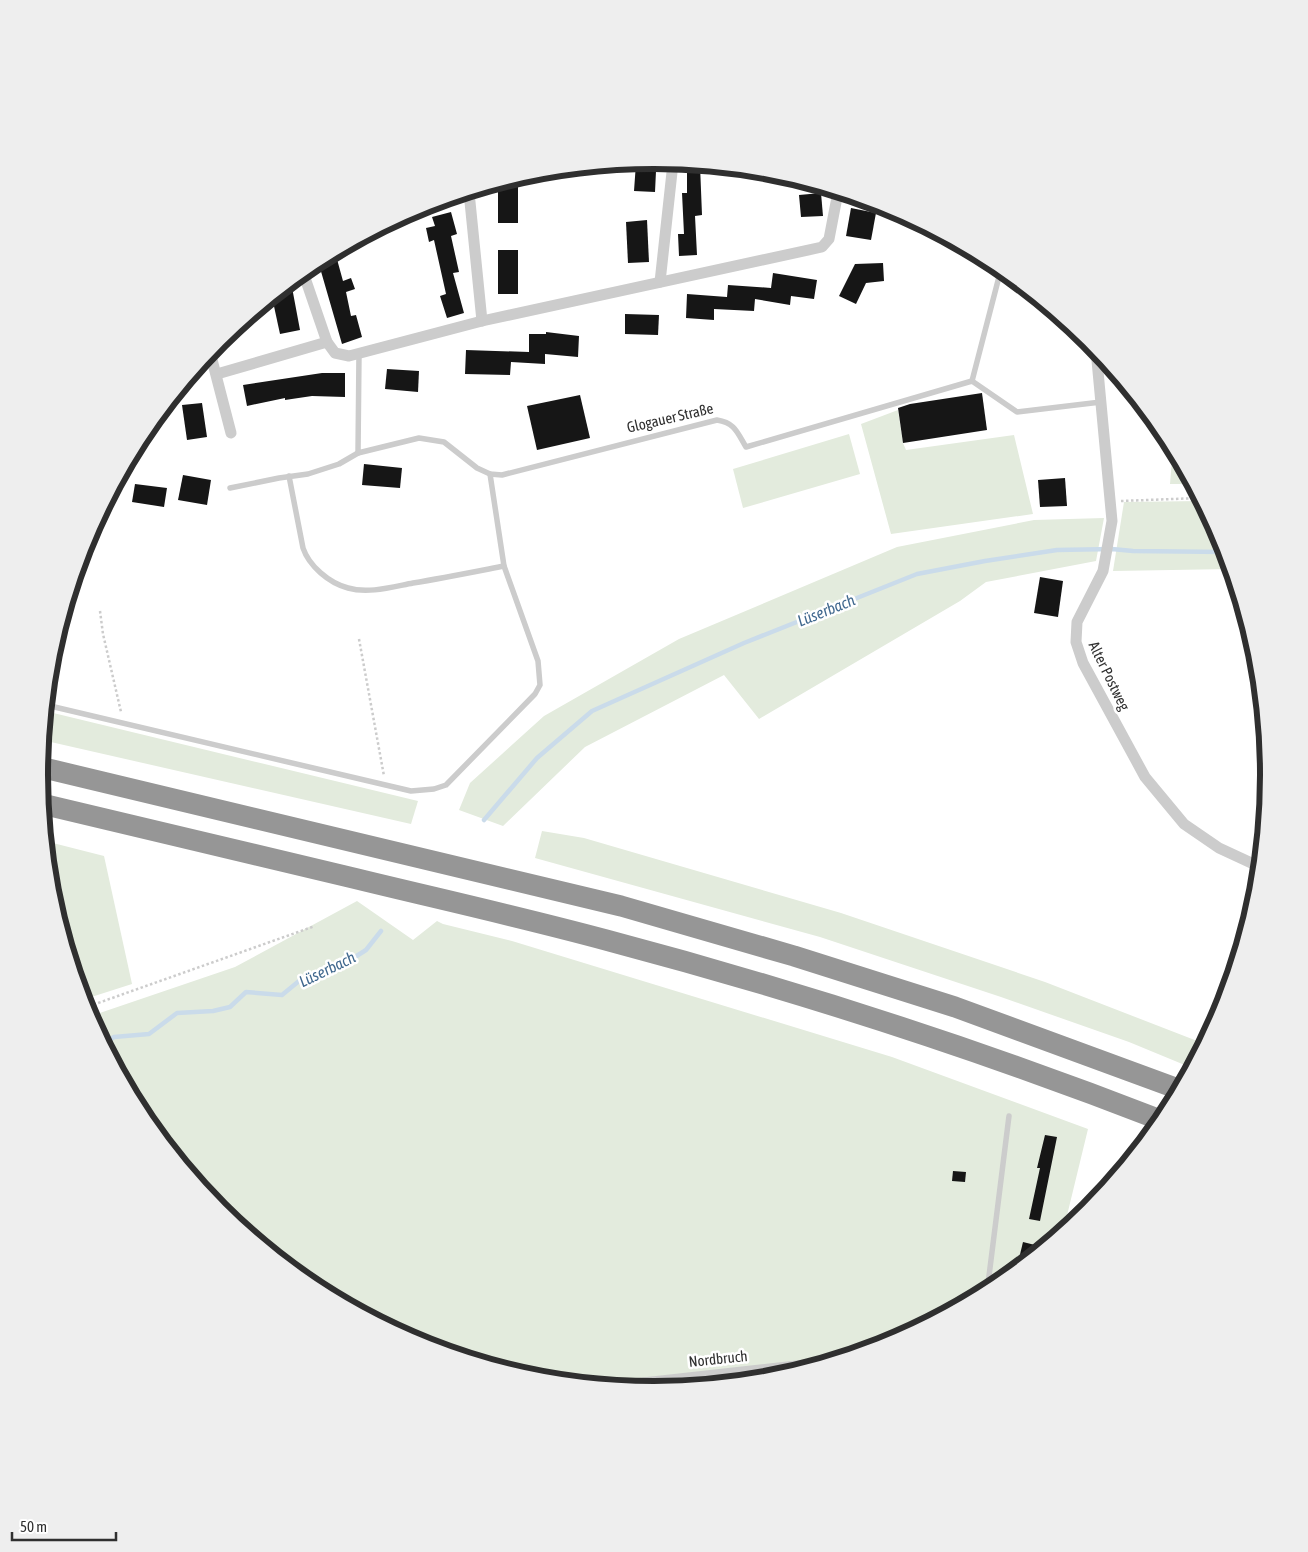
<svg xmlns="http://www.w3.org/2000/svg" width="1308" height="1552" font-family="'Asap Condensed',sans-serif">
  <style>
    .green { fill: #e3ebdd }
    .lines { fill: none; stroke-linecap: round; stroke-linejoin: round }
    .stream { stroke: #cadbea; stroke-width: 4.5 }
    .building { fill: #161616 }
    .path { stroke: #ccc; stroke-width: 2.5; stroke-dasharray: 2.5 2.5; stroke-linecap: butt }
    .lane { stroke: #ccc; stroke-width: 5.5 }
    .street { stroke: #ccc; stroke-width: 11 }
    .highway { stroke: #969696; stroke-width: 21 }
    .labels { text-anchor: middle; stroke-width: 5; stroke-linejoin: round; paint-order: stroke }
    .street-label { font-size: 15px; fill: #2f2f2f; stroke: #fff }
    .water-label { font-size: 16px; font-style: italic; fill: #40688e; stroke: #fff }
    .rim { fill: none; stroke: #2f2f2f; stroke-width: 6 }
  </style>
  <rect width="100%" height="100%" fill="#fff"/>
  <g class="green">
    <path d="M898,410L903,443L906,450L1014,435L1033,514L891,534L861,424Z"/>
    <path d="M849,434L860,474L743,508L733,469Z"/>
    <path d="M1173,447L1192,484H1170Z"/>
    <path d="M1201,501L1223,541L1231,569L1113,571L1124,502Z"/>
    <path d="M1104,518L1096,561L986,582L960,601L759,719L724,675L585,747L503,826L459,810L470,783L544,716L679,639L897,547L1034,520Z"/>
    <path d="M45,711L418,801L411,824L42,740Z"/>
    <path d="M542,831L584,838L841,913L1045,982L1205,1044L1192,1068L1129,1042L1001,997L820,937L535,858Z"/>
    <path d="M45,841L104,856L132,984L82,1000L51,896Z"/>
    <path d="M357,901L413,940L437,921L443,924L512,941L892,1057L1088,1129L1063,1232L996,1288L889,1345L842,1359L600,1386L534,1379L418,1344L312,1287L219,1211L142,1118L88,1017L235,967Z"/>
  </g>
  <g class="lines">
    <g class="stream">
      <path d="M484,820L537,758L592,711L744,643L917,574L985,561L1057,550L1112,549L1133,551L1226,552"/>
      <path d="M103,1044L114,1037L149,1034L177,1013L213,1011L230,1007L246,992L282,995L299,981L344,964L366,950L381,931"/>
    </g>
  </g>
  <g class="building">
    <path d="M654,161V170L656,171L655,192L634,191L636,163Z"/>
    <path d="M687,164L700,165L702,215L695,216L697,255L679,256L678,234H684L682,193H687Z"/>
    <path d="M510,180H518V223H498V183Z"/>
    <path d="M821,193L823,216L801,217L799,195Z"/>
    <path d="M851,208L876,213L871,240L846,236Z"/>
    <path d="M451,212L457,234L451,236L459,272L453,273L464,313L447,318L440,296L446,294L434,240L429,242L426,228L435,226L432,217Z"/>
    <path d="M647,220L649,262L628,263L626,222Z"/>
    <rect x="498" y="250" width="20" height="44"/>
    <path d="M335,252L343,281L351,278L355,289L346,292L351,316L356,315L362,337L342,344L318,261Z"/>
    <path d="M883,263L884,281L866,283L856,304L839,296L855,264Z"/>
    <path d="M773,273L817,280L814,299L791,296L790,305L755,299L754,311L714,309V320L686,318L687,294L727,297L728,285L771,288Z"/>
    <path d="M291,282L300,330L280,334L272,297Z"/>
    <path d="M625,314L659,315L658,335L625,334Z"/>
    <path d="M546,332L579,336L578,357L545,354V364L511,362L510,375L465,374L466,350L529,352V334H546Z"/>
    <path d="M387,369L419,371L418,392L385,389Z"/>
    <path d="M322,373H345V397L312,396L285,400V398L247,406L243,385Z"/>
    <path d="M982,393L987,430L903,443L898,408L910,404Z"/>
    <path d="M580,395L590,438L537,450L527,406Z"/>
    <path d="M202,403L207,437L187,440L182,405Z"/>
    <path d="M364,464L402,468L400,488L362,485Z"/>
    <path d="M183,475L211,480L207,505L178,500Z"/>
    <path d="M1065,478L1067,506L1040,507L1038,480Z"/>
    <path d="M135,484L167,488L164,507L132,502Z"/>
    <path d="M1040,577L1063,581L1058,617L1034,613Z"/>
    <path d="M1045,1135L1057,1137L1040,1221L1029,1219L1040,1168H1037Z"/>
    <path d="M953,1171L966,1172L965,1182L952,1181Z"/>
    <path d="M1023,1242L1035,1245L1031,1258L1016,1271Z"/>
  </g>
  <g class="lines">
    <g class="path">
      <path d="M1121,501L1199,498"/>
      <path d="M100,611L103,634L121,712"/>
      <path d="M359,639L384,776"/>
      <path d="M84,1008L315,926"/>
    </g>
    <g class="lane">
      <path d="M359,354L358,453L419,438L444,442L477,468L490,474L502,475L717,420C735,423 737,432 746,447L972,381L1017,412L1101,402"/>
      <path d="M972,381L1001,269"/>
      <path d="M289,476L303,548C309,566 329,583 348,588C368,594 392,587 413,583C443,578 473,572 504,566"/>
      <path d="M230,488L279,478L308,474L339,464L358,453"/>
      <path d="M46,705L411,791L434,789L446,785L535,694L540,685L538,661L504,566L490,474"/>
      <path d="M987,1292L1009,1116"/>
    </g>
    <g class="street">
      <path d="M469,192L482,321"/>
      <path d="M303,272L327,342L335,353L349,356L482,321L822,247L829,239L838,192"/>
      <path d="M660,282L673,163"/>
      <path d="M1096,350L1112,521L1103,571L1077,622L1076,642L1083,663L1145,777L1184,824L1219,848L1260,867"/>
      <path d="M210,352L231,433"/>
      <path d="M217,374L327,342"/>
      <path d="M607,1387L832,1362"/>
    </g>
    <g class="highway">
      <path d="M40,767L621,906L794,956L955,1007L1181,1090"/>
      <path d="M42,804C144,828 247,853 349,877C435,898 521,917 606,940C795,990 981,1050 1163,1121"/>
    </g>
  </g>
  <g class="labels">
    <g class="street-label">
      <text transform="translate(670 418) rotate(-13)" y="5">Glogauer Straße</text>
      <text transform="translate(1109 676) rotate(64)" y="5">Alter Postweg</text>
      <text transform="translate(718 1359) rotate(-6)" y="5">Nordbruch</text>
    </g>
    <g class="water-label">
      <text transform="translate(826 610) rotate(-22)" y="6">Lüserbach</text>
      <text transform="translate(327 969) rotate(-26)" y="6">Lüserbach</text>
    </g>
  </g>
  <path d="M0 0H1308V1552H0ZM48 775a606 606 0 1 1 1212 0a606 606 0 1 1-1212 0Z" fill="#eee" fill-rule="evenodd"/>
  <path class="rim" d="M48 775a606 606 0 1 1 1212 0a606 606 0 1 1-1212 0Z"/>
  <path d="M12 1532v8h104v-8" fill="none" stroke="#2f2f2f" stroke-width="2.5"/>
  <text x="20" y="1532" font-size="15" fill="#2f2f2f" stroke="#ffffff" stroke-width="4" paint-order="stroke">50 m</text>
</svg>
